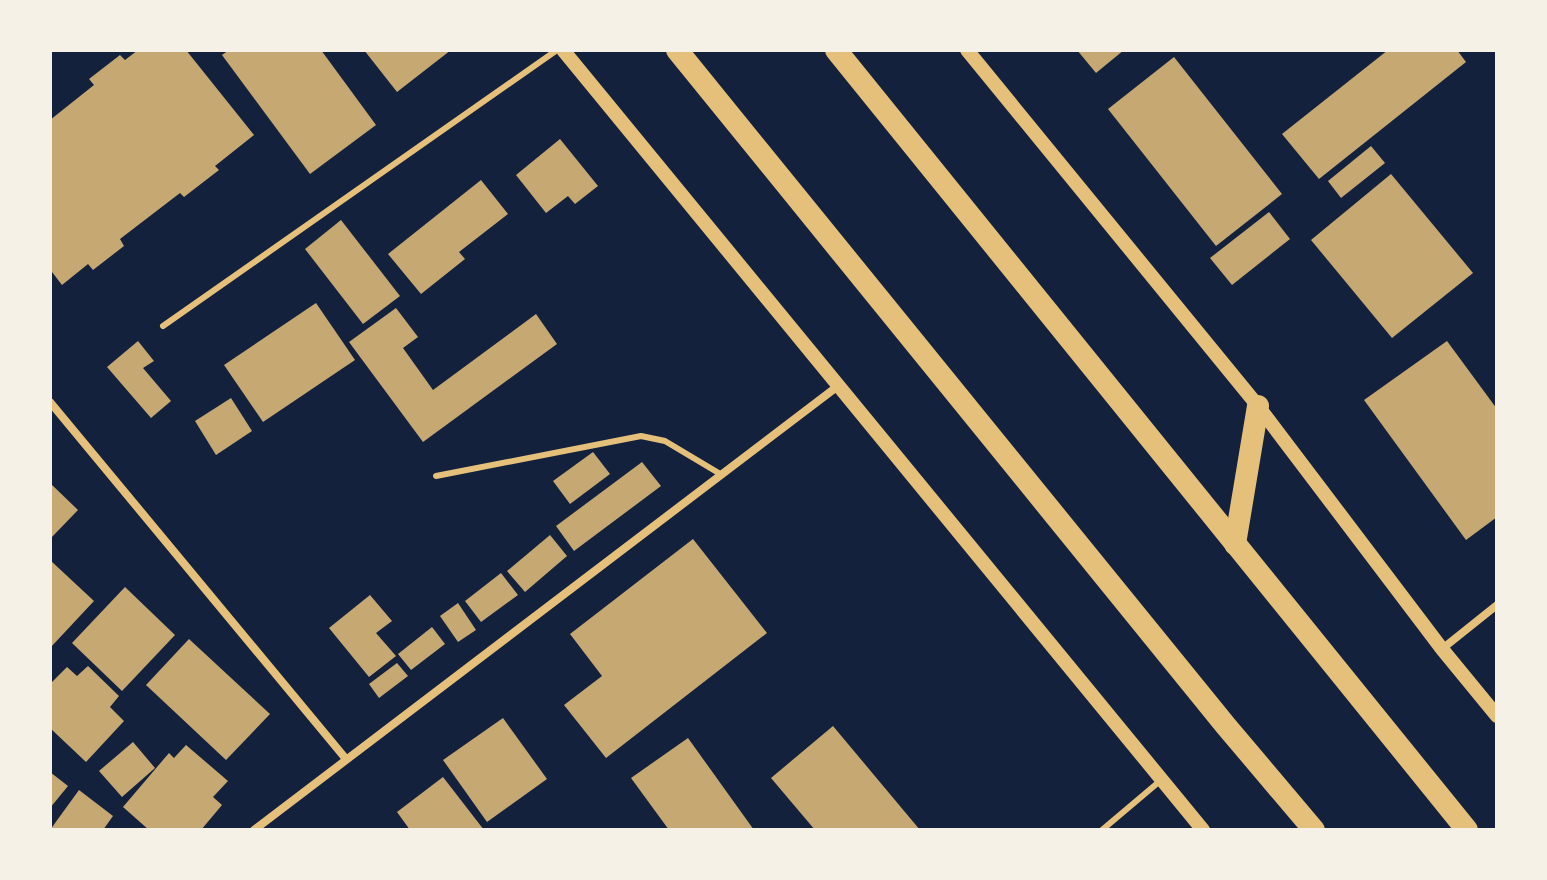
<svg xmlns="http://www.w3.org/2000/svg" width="1547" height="880" font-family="'Golos Text',sans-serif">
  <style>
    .building { fill: #c6a872 }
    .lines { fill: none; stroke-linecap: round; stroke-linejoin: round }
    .service { stroke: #e5c07b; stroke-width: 6 }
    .minor { stroke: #e5c07b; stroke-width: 8 }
    .tertiary { stroke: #e5c07b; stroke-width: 14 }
    .trunk { stroke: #e5c07b; stroke-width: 22 }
  </style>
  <rect width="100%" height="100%" fill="#14213d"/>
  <g class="building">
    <path d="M138,50H186L254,135L215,166L219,170L184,197L180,193L120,239L124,246L93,270L88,264L62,285L52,272L50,274V120L94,85L89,79L120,55L125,60Z"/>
    <path d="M229,50H321L376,125L310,174L222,55Z"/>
    <path d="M364,50H451L397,92Z"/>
    <path d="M1077,50H1124L1096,73Z"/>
    <path d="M1388,50H1457L1466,62L1319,179L1282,134Z"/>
    <path d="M1174,57L1282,194L1216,246L1108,109Z"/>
    <path d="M560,139L598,186L575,204L568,196L546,213L516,175Z"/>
    <path d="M1371,146L1385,163L1341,198L1328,181Z"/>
    <path d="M1391,174L1473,273L1392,338L1311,240Z"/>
    <path d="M481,180L508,214L459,252L465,259L421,294L388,254Z"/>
    <path d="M1269,212L1290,239L1232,285L1210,258Z"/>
    <path d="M341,220L400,296L363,324L305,249Z"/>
    <path d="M316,303L355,360L263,422L224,365Z"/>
    <path d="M396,308L418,337L403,348L433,390L536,314L557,344L423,442L349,342Z"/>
    <path d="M138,341L154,361L143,368L171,401L151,418L107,367Z"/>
    <path d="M1447,341L1497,409V517L1466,540L1364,400Z"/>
    <path d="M231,398L252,431L216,455L195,421Z"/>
    <path d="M593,452L610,474L570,504L553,481Z"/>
    <path d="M642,462L661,486L574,551L556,526Z"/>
    <path d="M50,483L78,510L50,539Z"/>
    <path d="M550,535L567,556L525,592L507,571Z"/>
    <path d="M693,539L767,633L606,758L564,705L602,676L570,634Z"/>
    <path d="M50,560L94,601L50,648Z"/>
    <path d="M501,573L518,595L481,622L465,601Z"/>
    <path d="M125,587L175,635L122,691L72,643Z"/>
    <path d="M370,595L392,621L376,633L396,656L369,677L329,628Z"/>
    <path d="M458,603L476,630L458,642L440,616Z"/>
    <path d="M432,627L445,644L411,670L398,654Z"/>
    <path d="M189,639L270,714L226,760L146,685Z"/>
    <path d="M397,663L408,676L379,698L369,684Z"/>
    <path d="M88,666L119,696L110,707L124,721L86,762L50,728V684L67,667L77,676Z"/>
    <path d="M503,718L547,779L487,822L443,760Z"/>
    <path d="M833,726L920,830H815L771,778Z"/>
    <path d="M688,738L754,830H669L631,778Z"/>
    <path d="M133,742L155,768L122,797L99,771Z"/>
    <path d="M186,745L228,781L213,797L222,805L201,830H149L123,807L169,753L174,758Z"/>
    <path d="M50,772L68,786L50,808Z"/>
    <path d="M443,777L484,830H410L397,812Z"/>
    <path d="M79,790L113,816L103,830H50Z"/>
  </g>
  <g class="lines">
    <g class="service">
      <path d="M163,326L557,50"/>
      <path d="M436,476L641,436L665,441L722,475"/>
      <path d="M1102,830L1160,781"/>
    </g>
    <g class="minor">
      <path d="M50,402L346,759"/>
      <path d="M1442,649L1497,605"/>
      <path d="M254,830L838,386"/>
    </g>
    <g class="tertiary">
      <path d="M563,50L1203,830"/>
      <path d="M967,50L1258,406L1442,649L1497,716"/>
    </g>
    <g class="trunk">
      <path d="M677,50L1226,726L1314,830"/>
      <path d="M836,50L1467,830"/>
      <path d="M1235,544L1258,406"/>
    </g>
  </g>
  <rect width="1547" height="880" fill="none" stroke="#f6f1e7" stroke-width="104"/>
</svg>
